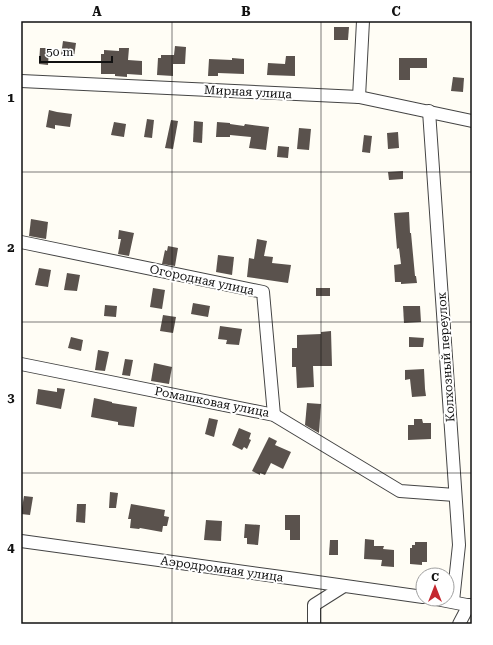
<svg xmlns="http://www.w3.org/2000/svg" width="493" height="645" font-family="'Roboto Serif',serif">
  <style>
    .building { fill: #5a524d }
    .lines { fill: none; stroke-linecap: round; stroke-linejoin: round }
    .minor-casing { stroke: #444; stroke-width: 14 }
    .minor { stroke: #fff; stroke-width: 12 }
    .grid { fill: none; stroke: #111; stroke-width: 1; stroke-opacity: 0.55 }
    .labels { text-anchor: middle; stroke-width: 4; stroke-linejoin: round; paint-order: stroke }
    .street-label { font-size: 12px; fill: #111; stroke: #fff }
    .neatline { fill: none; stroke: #111; stroke-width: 1.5 }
    .grid-label { font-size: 13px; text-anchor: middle; font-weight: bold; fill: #111 }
  </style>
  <rect width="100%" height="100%" fill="#fffdf5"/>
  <g class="building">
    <path d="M334,27H349L348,40H334Z"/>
    <path d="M63,41L76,43L74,57L61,55Z"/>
    <path d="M175,46L186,47L185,64H173V76L157,75L158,58H161V55H174Z"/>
    <path d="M40,48H49L48,65L39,64Z"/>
    <path d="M119,48H129L128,60L142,61V75L127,74V77L115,76V74H101V54H104V50L119,51Z"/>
    <path d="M286,56H295V76L267,75L268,63L285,64Z"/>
    <path d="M232,58L244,59V74L218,73V76H208L209,59L232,60Z"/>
    <path d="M399,58H427V68H410V80H399Z"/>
    <path d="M453,77L464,78L463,92L451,91Z"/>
    <path d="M49,110L57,112L72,114L70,127L55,125V129L46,127Z"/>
    <path d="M147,119L154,120L152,138L144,137Z"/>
    <path d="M171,120L178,121L173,149L165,148Z"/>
    <path d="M194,121L203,122L202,143L193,142Z"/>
    <path d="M114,122L126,124L124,137L111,135Z"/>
    <path d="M217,122L230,123V124L244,126L245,124L269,127L266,150L249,148L251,137L230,135V137H216Z"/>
    <path d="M299,128L311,129L309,150L297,149Z"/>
    <path d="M398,132L399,148L388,149L387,133Z"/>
    <path d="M364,135L372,136L370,153L362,152Z"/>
    <path d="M278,146L289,147L288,158L277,157Z"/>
    <path d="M403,171V179L389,180L388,172Z"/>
    <path d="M409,212L410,233H411L415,276H416L417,283L401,284V282H395L394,265L401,264L399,248L397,249L394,213Z"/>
    <path d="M31,219L48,222L46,239L29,236Z"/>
    <path d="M119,230L134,233L129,256L118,254L121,239H118Z"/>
    <path d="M257,239L267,241L264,256L273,257L272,263L291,265L288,283L247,277L249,258L254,259Z"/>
    <path d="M168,246L178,248L175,266L162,264L165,250L167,251Z"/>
    <path d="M218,255L234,257L232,275L216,272Z"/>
    <path d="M39,268L51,270L48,287L35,285Z"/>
    <path d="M67,273L80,275L77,291L64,290Z"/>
    <path d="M153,288L165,290L162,309L150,307Z"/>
    <rect x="316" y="288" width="14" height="8"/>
    <path d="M193,303L210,306L208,317L191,314Z"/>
    <path d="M105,305L117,306L116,317L104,316Z"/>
    <path d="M403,306H420L421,322L404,323Z"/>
    <path d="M163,315L176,317L173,333L160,331Z"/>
    <path d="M220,326L242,329L239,345L226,344L227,340L218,339Z"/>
    <path d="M331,331L332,366H313L314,387L297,388L296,367H292V348H297V335L321,334V332Z"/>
    <path d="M71,337L83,340L81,351L68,348Z"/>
    <path d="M409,337L424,338L423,347H409Z"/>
    <path d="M98,350L109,352L105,371L95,370Z"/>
    <path d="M125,359L133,360L130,376L122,375Z"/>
    <path d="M154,363L172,367L169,384L151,381Z"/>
    <path d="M424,369L425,389L426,396L412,397L410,379L405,380V370Z"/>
    <path d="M57,388L65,389L61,409L36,404L38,389L57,392Z"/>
    <path d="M94,398L112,402V403L137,407L134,427L118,425V422L91,417Z"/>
    <path d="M307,403L321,404L319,433L305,425Z"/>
    <path d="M209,418L218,420L214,437L205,434Z"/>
    <path d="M414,419H422L423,423H431V439L408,440V425H414Z"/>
    <path d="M239,428L251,433L249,439L251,440L247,449L244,447L242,450L232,445Z"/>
    <path d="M269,437L277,441L275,445L291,452L283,469L271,463L265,475L260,473V475L252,471Z"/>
    <path d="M110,492L118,493L116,508H109Z"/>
    <path d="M24,496L33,497L30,515L21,514Z"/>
    <path d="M77,504H86L85,523L76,522Z"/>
    <path d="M131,504L165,510L164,516L169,517L167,526H163L162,532L140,528L139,529L130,528L131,519H128Z"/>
    <path d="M285,515H300V540H290V530H285Z"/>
    <path d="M206,520L222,521L221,541L204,540Z"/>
    <path d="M245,524L260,525L258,545L247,544V538H244Z"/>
    <path d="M365,539L374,540V546H384L383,549L394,550V567L381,566L382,560L364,559Z"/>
    <path d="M330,540H338V555H329Z"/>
    <path d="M415,542H427V562H422V565L410,564V548H412V545H415Z"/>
  </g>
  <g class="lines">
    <defs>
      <g id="minor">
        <path d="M21,81L359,97L472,121"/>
        <path d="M359,97L363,21"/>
        <path d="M429,111L459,545L453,601"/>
        <path d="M21,242L263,292L274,415"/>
        <path d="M21,364L274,415L400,491L455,495"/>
        <path d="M21,541L296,579L423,597"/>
        <path d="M436,599L472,606"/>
        <path d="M314,624V605L344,586"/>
        <path d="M459,624L469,605"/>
      </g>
    </defs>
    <use href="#minor" class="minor-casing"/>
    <use href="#minor" class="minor"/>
  </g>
  <path class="grid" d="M172,21V624M321,21V624M21,172H472M21,322H472M21,473H472"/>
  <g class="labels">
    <g class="street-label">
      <text transform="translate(248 92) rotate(3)" y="4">Мирная улица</text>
      <text transform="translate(202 280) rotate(12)" y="4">Огородная улица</text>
      <text transform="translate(446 357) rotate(-94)" y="4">Колхозный переулок</text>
      <text transform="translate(212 402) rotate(11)" y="4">Ромашковая улица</text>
      <text transform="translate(222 569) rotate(8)" y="4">Аэродромная улица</text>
    </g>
  </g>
  <rect width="493" height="645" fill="none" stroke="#ffffff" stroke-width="44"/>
  <g transform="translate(435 587)"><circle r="19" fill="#ffffff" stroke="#a0a0a0"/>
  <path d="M0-3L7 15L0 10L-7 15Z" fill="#c4262e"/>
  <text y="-6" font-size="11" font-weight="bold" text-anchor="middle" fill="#111111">С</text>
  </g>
  <path d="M40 56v6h72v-6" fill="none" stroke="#111111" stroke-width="2"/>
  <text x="46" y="56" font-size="12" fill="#111111" stroke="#ffffff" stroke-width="3" paint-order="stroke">50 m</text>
  <rect x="22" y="22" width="449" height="601" class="neatline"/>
  <g class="grid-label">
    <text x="97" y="16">A</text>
    <text x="246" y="16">B</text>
    <text x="396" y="16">C</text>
    <text x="11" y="102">1</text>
    <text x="11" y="252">2</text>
    <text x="11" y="402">3</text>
    <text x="11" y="552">4</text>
  </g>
</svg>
